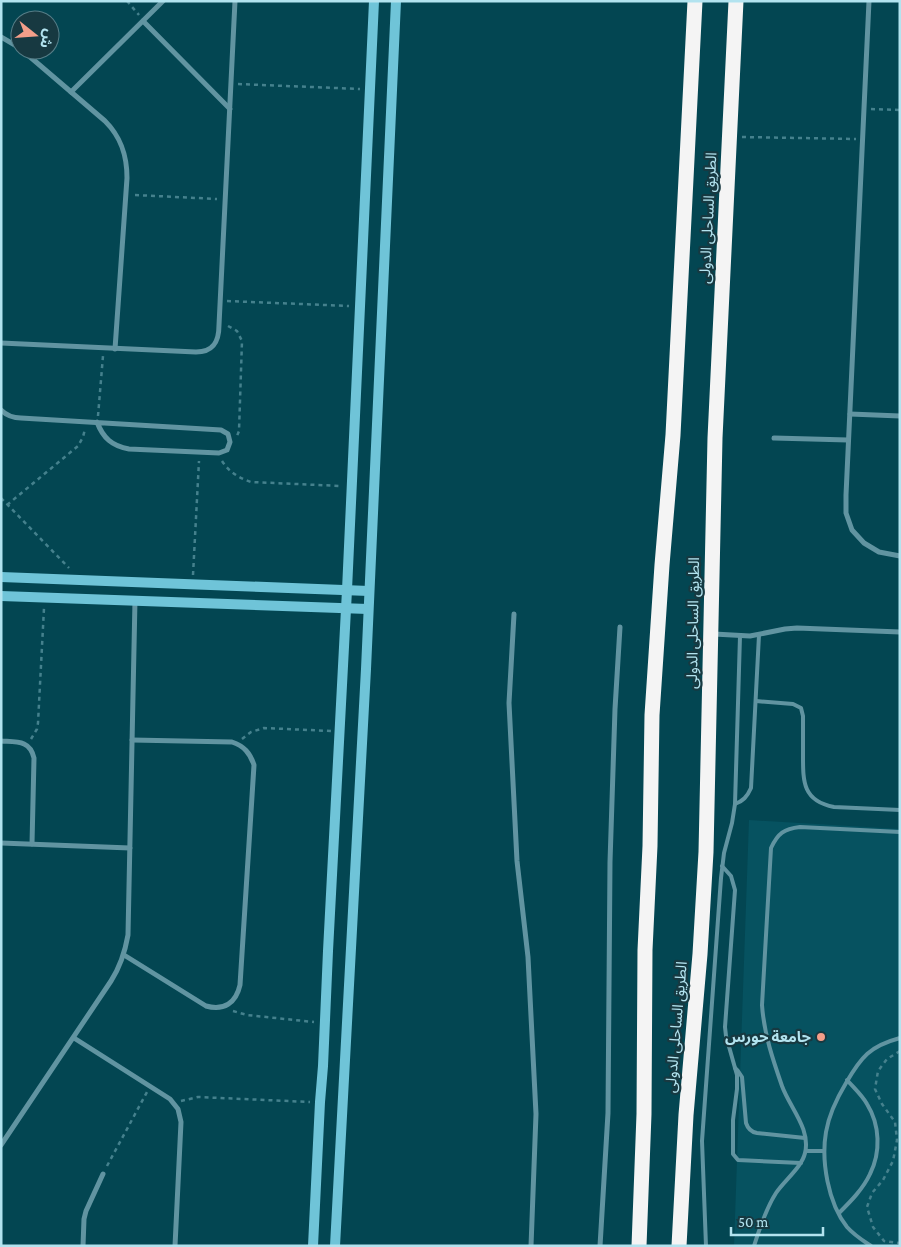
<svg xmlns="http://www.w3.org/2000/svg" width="901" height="1247" font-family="'Crimson Pro','Noto Sans Arabic',serif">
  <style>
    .built { fill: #065260 }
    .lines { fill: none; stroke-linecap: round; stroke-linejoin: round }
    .path { stroke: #45818d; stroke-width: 2.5; stroke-dasharray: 4 4; stroke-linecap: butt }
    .lane { stroke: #6194a1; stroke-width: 4 }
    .street { stroke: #6194a1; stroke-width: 5 }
    .secondary { stroke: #6fc4d8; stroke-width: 10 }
    .highway { stroke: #f4f4f4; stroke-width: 15 }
    .poi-dot { fill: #f49e89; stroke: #173941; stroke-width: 2 }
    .labels { text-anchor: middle; stroke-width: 4.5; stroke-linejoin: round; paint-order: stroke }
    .street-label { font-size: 15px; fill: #b2e3ef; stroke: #173941 }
    .poi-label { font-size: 15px; font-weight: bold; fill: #b2e3ef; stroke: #173941; text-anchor: end }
  </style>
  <rect width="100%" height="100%" fill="#034652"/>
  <path class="built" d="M749,820L900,829V1246H734Z"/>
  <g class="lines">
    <g class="path">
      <path d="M127,1L139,15"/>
      <path d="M238,84L360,89"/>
      <path d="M871,109L900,110"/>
      <path d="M742,137L856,139"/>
      <path d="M135,195L217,199"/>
      <path d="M227,301L349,306"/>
      <path d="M228,326L237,331L242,341L239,431L237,436"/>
      <path d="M98,416L103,356"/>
      <path d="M222,461C229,472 239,478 251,482L341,486"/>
      <path d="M1,498L69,568"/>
      <path d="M7,505L78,446L83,437L85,429"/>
      <path d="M193,575L199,461"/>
      <path d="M31,739L37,729L38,723L44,608"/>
      <path d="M242,739L251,732L264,728L331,731"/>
      <path d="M233,1011L247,1015L314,1022"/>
      <path d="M900,1051L887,1059L878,1071L875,1089L882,1104L895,1122L897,1140L893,1161L883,1180L872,1193L867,1207L873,1227L884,1241L900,1243"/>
      <path d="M181,1101L198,1097L310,1102"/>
      <path d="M107,1166L147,1092"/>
    </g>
    <g class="lane">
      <path d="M756,701L793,704L801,708L803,716C803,729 803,742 803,756C803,782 803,801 834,807L900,810"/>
      <path d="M735,804C743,801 747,797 751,788L759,635"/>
      <path d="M722,866L731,876L735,890L725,1027L726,1036L737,1075V1089L733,1120V1154L738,1160L801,1163"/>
      <path d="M735,1068L738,1071L742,1077L746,1123C748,1129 751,1132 757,1133L805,1138"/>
      <path d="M806,1151H824"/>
      <path d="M839,1213C851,1201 863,1189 870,1174C881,1152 880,1125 867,1104C862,1095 854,1088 847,1080"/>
      <path d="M706,1246L702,1141L721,878L724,853L732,823L735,804L740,636"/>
      <path d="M754,1246C759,1230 767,1207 776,1193C784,1181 802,1167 805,1153C811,1129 790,1108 782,1086C773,1060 764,1034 762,1005L771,848C778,833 784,829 800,827L900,832"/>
      <path d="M871,1246C862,1240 854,1235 847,1227C828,1203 821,1161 826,1132C829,1114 837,1098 846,1083C861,1057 870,1046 900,1038"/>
    </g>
    <g class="street">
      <path d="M869,1L846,495V513L852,530L864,543L879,552L900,556"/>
      <path d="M143,21L230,109"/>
      <path d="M1,37L20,48"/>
      <path d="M22,50L105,121C121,137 127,155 127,178L115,349"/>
      <path d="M71,92L163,1"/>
      <path d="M1,343L196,352C214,352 219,341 219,325L235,1"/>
      <path d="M1,410C7,416 13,418 21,418L221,430L228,434L230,442L227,450L219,453L129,449C112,446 103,438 97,422"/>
      <path d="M850,414L900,416"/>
      <path d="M774,438L848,440"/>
      <path d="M514,614L509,703L517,861L528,957L536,1114L531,1246"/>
      <path d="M714,634L750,636L785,629L797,628L900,632"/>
      <path d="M1,741C17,742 30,740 34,758L32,844"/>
      <path d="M1,843L130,848"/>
      <path d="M124,955L206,1006C224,1011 236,1003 240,985L254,765C250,753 244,746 232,742L132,740"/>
      <path d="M74,1038L170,1099L178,1109L181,1122L175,1246"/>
      <path d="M1,1145L111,981C120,967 125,952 128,935L135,600"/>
      <path d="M83,1246L84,1219L86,1211L103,1174"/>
      <path d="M600,1246L608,1113L610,862L615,709L620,627"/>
    </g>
    <g class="secondary">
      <path d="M1,577L369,591"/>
      <path d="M1,596L368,609"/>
      <path d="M313,1246L320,1102L323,1066L328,951L347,590L374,1"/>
      <path d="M335,1246L366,669L396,1"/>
    </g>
    <g class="highway">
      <path d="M639,1246L644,1114L645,950L650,846L652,715L662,565L673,435L695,1"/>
      <path d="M679,1246L686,1115L700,954L706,852L715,438L736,1"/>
    </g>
  </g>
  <circle class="poi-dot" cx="821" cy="1037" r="5"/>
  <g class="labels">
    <g class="street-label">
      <text transform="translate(708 218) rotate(-87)" y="5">الطريق الساحلى الدولى</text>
      <text transform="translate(693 623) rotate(-89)" y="5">الطريق الساحلى الدولى</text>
      <text transform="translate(676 1027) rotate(-85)" y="5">الطريق الساحلى الدولى</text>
    </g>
    <g class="poi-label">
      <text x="811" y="1042">جامعة حورس</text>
    </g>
  </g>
  <rect width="901" height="1247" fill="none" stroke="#b2e3ef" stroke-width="5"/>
  <g transform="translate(35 35) rotate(107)"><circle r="24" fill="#173941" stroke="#557d87"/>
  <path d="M0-4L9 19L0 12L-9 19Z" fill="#f49e89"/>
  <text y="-8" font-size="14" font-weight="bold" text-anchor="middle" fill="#b2e3ef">ش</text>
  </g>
  <path d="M731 1227v8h92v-8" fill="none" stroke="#b2e3ef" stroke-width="2.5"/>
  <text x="738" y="1227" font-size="15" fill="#b2e3ef" stroke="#173941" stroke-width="4" paint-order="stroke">50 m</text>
</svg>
